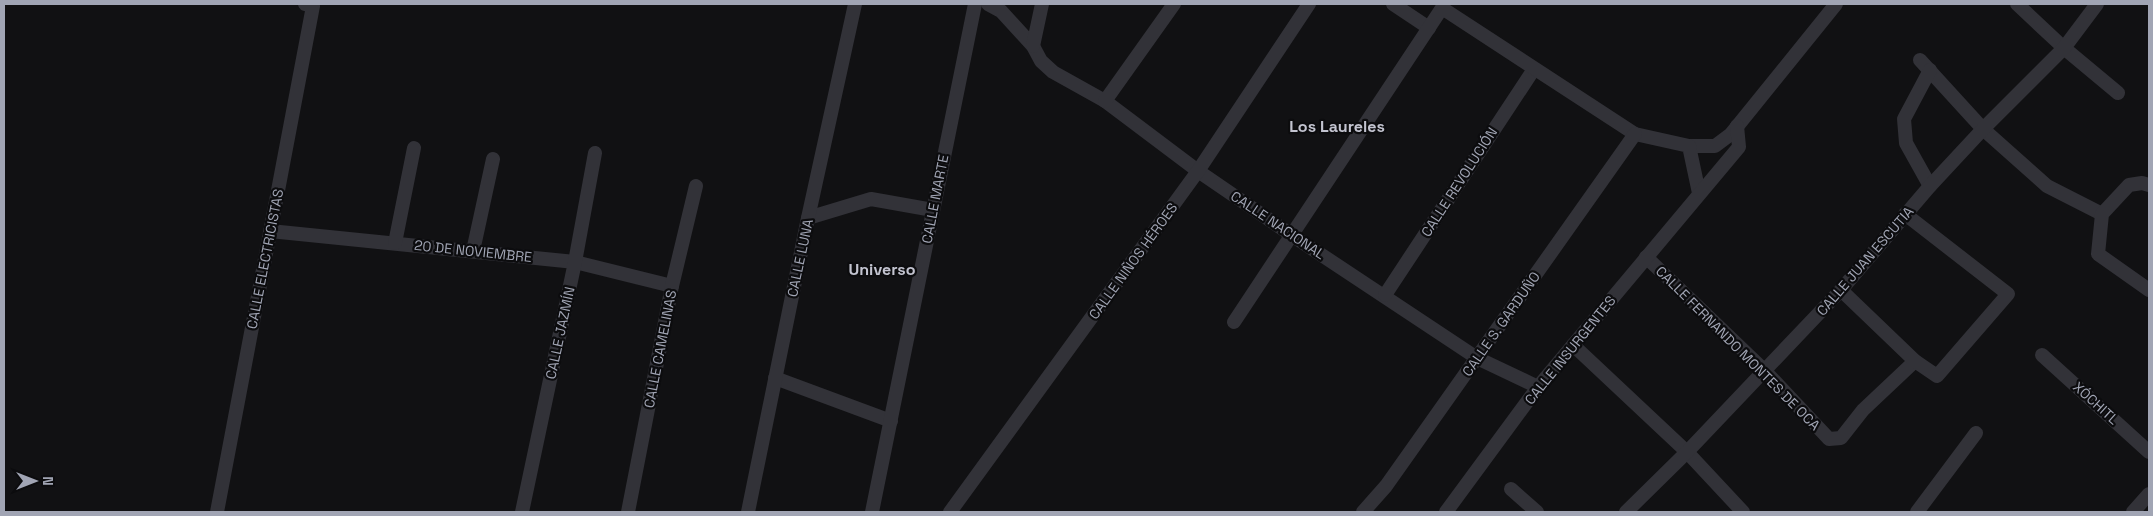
<svg xmlns="http://www.w3.org/2000/svg" width="2153" height="516" font-family="'Space Grotesk',sans-serif">
  <style>
    .lines { fill: none; stroke-linecap: round; stroke-linejoin: round }
    .street { stroke: #323238; stroke-width: 14 }
    .labels { text-anchor: middle; stroke-width: 4.5; stroke-linejoin: round; paint-order: stroke }
    .street-label { font-size: 14px; fill: #a1a5b4; stroke: #0c0c0e }
    .quarter-label { font-size: 16px; font-weight: bold; fill: #c3c4d0; stroke: #0c0c0e }
  </style>
  <rect width="100%" height="100%" fill="#111113"/>
  <g class="lines">
    <g class="street">
      <path d="M988,4L1001,11L1033,46L1041,61L1053,72L1105,101L1198,171L1293,236L1477,358L1538,387"/>
      <path d="M1393,4L1429,28"/>
      <path d="M2017,4L2064,48L2118,93"/>
      <path d="M1033,46L1042,4"/>
      <path d="M1920,60L1983,129L2047,186L2102,214"/>
      <path d="M1930,70L1904,119L1906,143L1930,186"/>
      <path d="M1105,101L1174,4"/>
      <path d="M1689,146H1715L1731,134L1836,4"/>
      <path d="M2149,185L2142,183L2129,185L2102,214L2098,254L2149,290"/>
      <path d="M808,218L871,199L933,210"/>
      <path d="M270,231L575,262L672,286"/>
      <path d="M395,243L414,148"/>
      <path d="M473,251L493,159"/>
      <path d="M1646,257L1765,371L1829,439L1841,438L1863,410L1915,361"/>
      <path d="M1841,290L1915,361L1937,376L2008,294L1905,214"/>
      <path d="M1385,295L1534,69"/>
      <path d="M1234,322L1442,8L1635,134L1689,146L1699,193"/>
      <path d="M1573,345L1687,452L1743,512"/>
      <path d="M2042,355L2149,452"/>
      <path d="M775,378L891,421"/>
      <path d="M1511,489L1537,512"/>
      <path d="M217,512L313,6L305,4"/>
      <path d="M522,512L575,262L595,153"/>
      <path d="M628,512L672,286L696,186"/>
      <path d="M748,512L808,218L855,4"/>
      <path d="M872,512L975,4"/>
      <path d="M950,512L1198,171L1309,4"/>
      <path d="M1363,512L1386,486L1635,134"/>
      <path d="M1446,512L1538,387L1739,147L1737,126"/>
      <path d="M1626,512L1687,452L1841,290L1930,186L1983,129L2064,48L2097,4"/>
      <path d="M1917,512L1976,433"/>
      <path d="M2133,512L2149,494"/>
    </g>
  </g>
  <g class="labels">
    <g class="street-label">
      <text transform="translate(1459 182) rotate(-57)" y="5">CALLE REVOLUCIÓN</text>
      <text transform="translate(935 199) rotate(-79)" y="5">CALLE MARTE</text>
      <text transform="translate(1278 225) rotate(34)" y="5">CALLE NACIONAL</text>
      <text transform="translate(473 251) rotate(6)" y="5">20 DE NOVIEMBRE</text>
      <text transform="translate(800 258) rotate(-78)" y="5">CALLE LUNA</text>
      <text transform="translate(265 259) rotate(-79)" y="5">CALLE ELECTRICISTAS</text>
      <text transform="translate(1133 261) rotate(-54)" y="5">CALLE NIÑOS HÉROES</text>
      <text transform="translate(1865 261) rotate(-49)" y="5">CALLE JUAN ESCUTIA</text>
      <text transform="translate(1501 324) rotate(-55)" y="5">CALLE S. GARDUÑO</text>
      <text transform="translate(560 333) rotate(-78)" y="5">CALLE JAZMÍN</text>
      <text transform="translate(1738 348) rotate(45)" y="5">CALLE FERNANDO MONTES DE OCA</text>
      <text transform="translate(660 349) rotate(-79)" y="5">CALLE CAMELINAS</text>
      <text transform="translate(1570 350) rotate(-51)" y="5">CALLE INSURGENTES</text>
      <text transform="translate(2096 403) rotate(42)" y="5">XÓCHITL</text>
    </g>
    <g class="quarter-label">
      <text x="1337" y="132">Los Laureles</text>
      <text x="882" y="275">Universo</text>
    </g>
  </g>
  <rect width="2153" height="516" fill="none" stroke="#a1a5b4" stroke-width="10"/>
  <g transform="translate(35 481) rotate(90)" stroke="#0c0c0e" stroke-width="4" paint-order="stroke">
  <path d="M0-4L9 19L0 12L-9 19Z" fill="#a1a5b4"/>
  <text y="-8" font-size="14" font-weight="bold" text-anchor="middle" fill="#a1a5b4">N</text>
  </g>
</svg>
